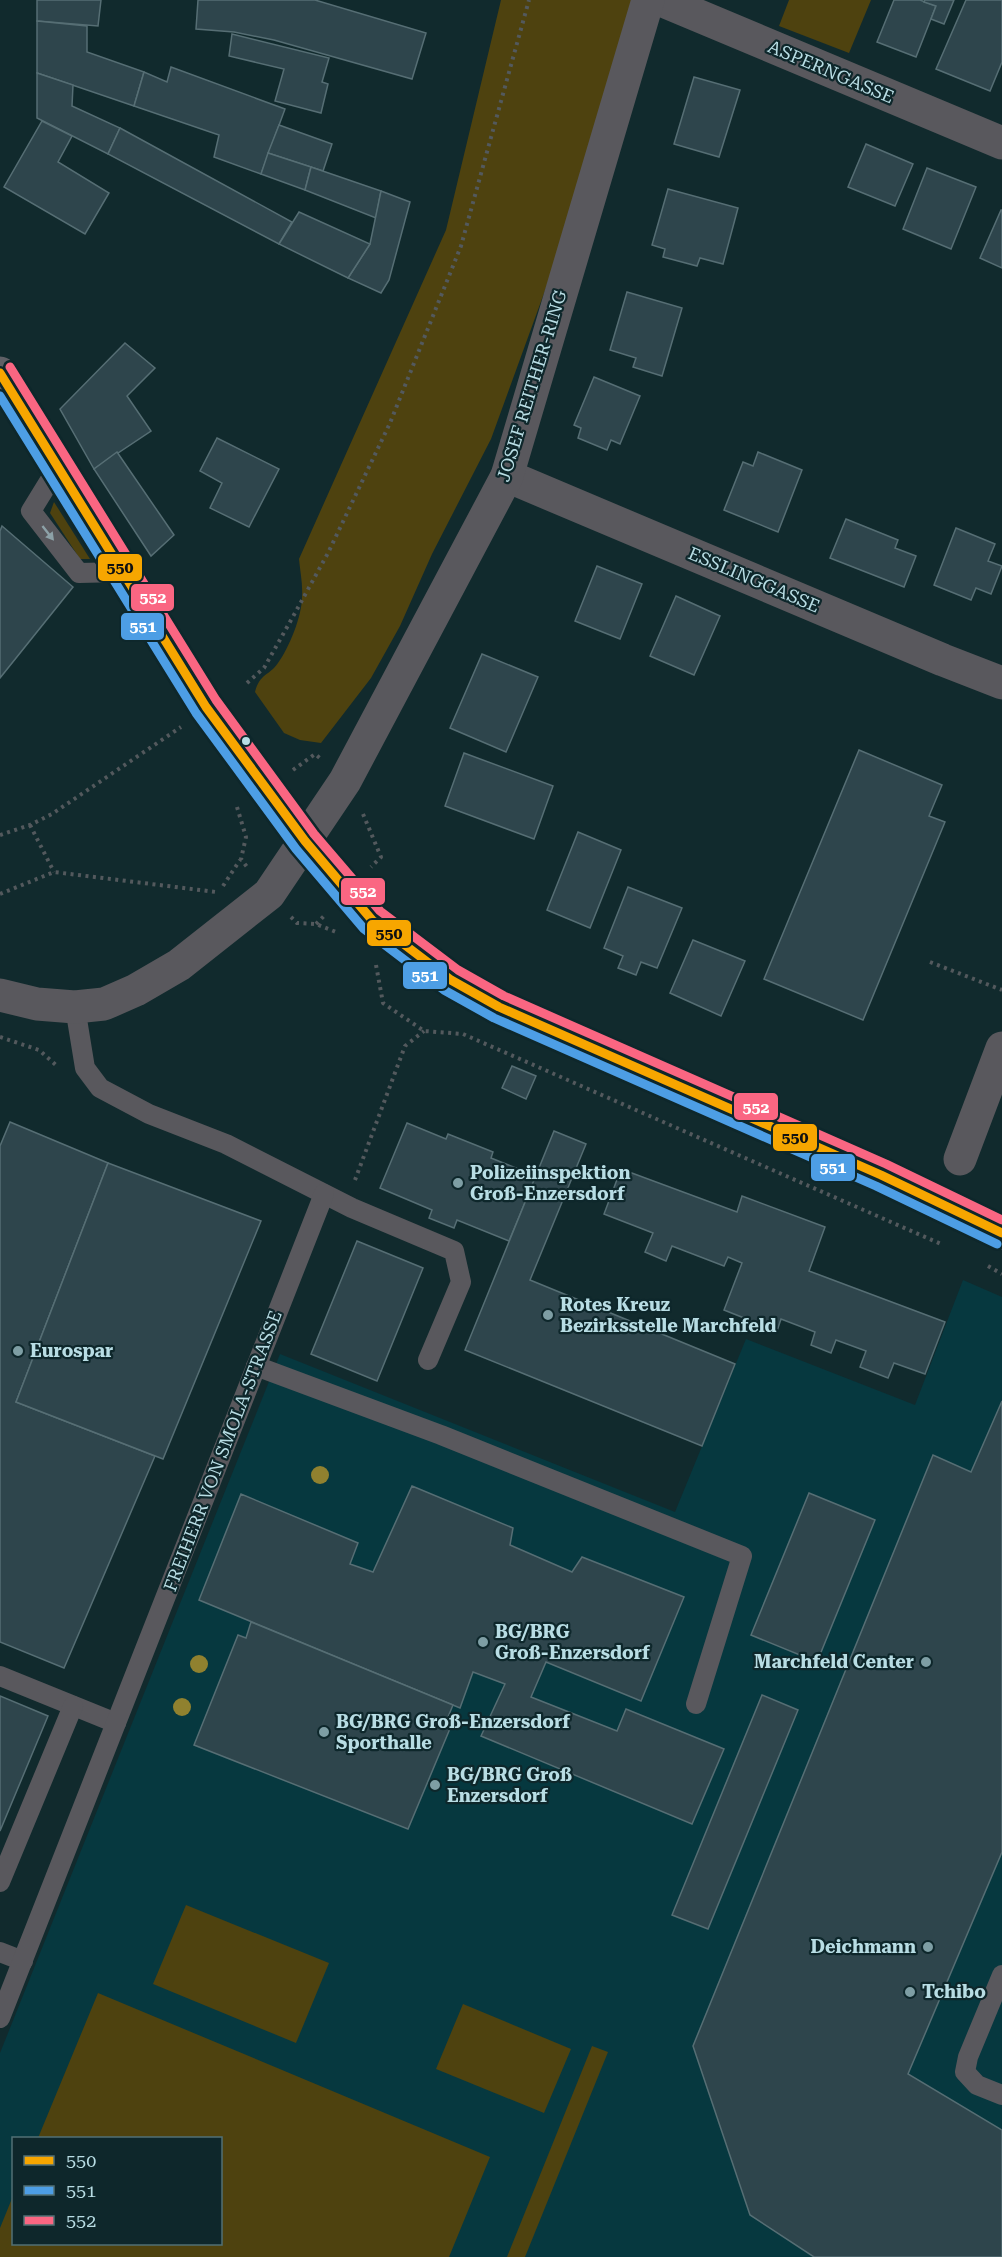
<svg xmlns="http://www.w3.org/2000/svg" width="1002" height="2257" font-family="'Roboto Serif',serif">
  <style>
    .built { fill: #06383f; fill-rule: evenodd }
    .green { fill: #4e420f }
    .building { fill: #2e454c; stroke: #566e74; stroke-width: 1.5 }
    .lines { fill: none; stroke-linecap: round; stroke-linejoin: round }
    .path { stroke: #53595d; stroke-width: 4; stroke-dasharray: 3 4.5; stroke-linecap: butt }
    .service { stroke: #59585d; stroke-width: 20 }
    .minor { stroke: #59585d; stroke-width: 33 }
    .primary { stroke: #5f6066; stroke-width: 33 }
    .bus-1-casing { stroke: #0e272b; stroke-width: 14 }
    .bus-2-casing { stroke: #0e272b; stroke-width: 14 }
    .bus-3-casing { stroke: #0e272b; stroke-width: 14 }
    .bus-1 { stroke: #f7a600; stroke-width: 9 }
    .bus-2 { stroke: #4d9ee5; stroke-width: 9 }
    .bus-3 { stroke: #fa6682; stroke-width: 9 }
    .tree { fill: #90812f }
    .oneway { fill: #8da1a7 }
    .bus-dot { fill: #b8dde4; stroke: #0e272b; stroke-width: 2 }
    .poi-dot { fill: #7e9ea4; stroke: #0e272b; stroke-width: 2 }
    .labels { text-anchor: middle; stroke-width: 4.5; stroke-linejoin: round; paint-order: stroke }
    .street-label { font-size: 18px; fill: #b8dde4; stroke: #0e272b }
    .poi-label { font-size: 18px; font-weight: bold; fill: #b8dde4; stroke: #0e272b; text-anchor: start }
    .line-badge { stroke: #0e272b; stroke-width: 2 }
    .badge-label { font-size: 16px; text-anchor: middle; font-weight: bold; fill: #fff }
    .pale-badge-label { font-size: 16px; text-anchor: middle; font-weight: bold; fill: #111 }
  </style>
  <rect width="100%" height="100%" fill="#112a2d"/>
  <path class="built" d="M963,1280L1002,1297V2257H0V2053L280,1354L675,1512L746,1339L915,1405ZM14,2138H220V2244H14Z"/>
  <g class="green">
    <path d="M501,0H633L555,263L491,439L432,554L400,626L371,678L321,743L300,740L284,733L255,692C260,673 269,676 278,663C289,648 302,616 302,597C303,584 300,571 299,559L446,230Z"/>
    <path d="M789,0H871L849,53L779,26Z"/>
    <path d="M54,502L90,559H80L50,513Z"/>
    <path d="M186,1905L329,1963L296,2043L153,1984Z"/>
    <path d="M98,1993L490,2157L449,2257H0V2228L13,2196L14,2244H220V2138H38Z"/>
    <path d="M463,2004L571,2049L544,2113L436,2069Z"/>
    <path d="M592,2046L608,2052L525,2257H507Z"/>
  </g>
  <g class="building">
    <path d="M37,0H101L98,26L37,21Z"/>
    <path d="M198,0H315L426,33L412,79L274,40L234,32L196,29Z"/>
    <path d="M894,0H920L936,6L916,57L877,42Z"/>
    <path d="M925,0H954L944,24L931,19L936,6L924,2Z"/>
    <path d="M966,0H1002V62L990,91L936,69Z"/>
    <path d="M37,21L87,26V52L144,72L134,106L37,73Z"/>
    <path d="M232,34L329,58L322,82L328,84L321,113L275,101L284,69L229,56Z"/>
    <path d="M171,67L285,109L261,174L214,157L219,135L134,106L144,72L167,82Z"/>
    <path d="M37,73L73,85L72,106L120,128L108,154L37,118Z"/>
    <path d="M694,77L740,90L719,157L674,144Z"/>
    <path d="M42,121L72,136L58,162L109,193L85,234L4,187Z"/>
    <path d="M279,125L332,144L323,171L268,153Z"/>
    <path d="M120,128L292,222L279,244L108,154Z"/>
    <path d="M866,144L913,164L895,206L848,187Z"/>
    <path d="M268,153L311,167L305,190L261,174Z"/>
    <path d="M311,167L381,191L376,218L305,190Z"/>
    <path d="M927,168L976,187L951,249L903,229Z"/>
    <path d="M668,189L738,208L723,264L700,258L697,266L663,257L665,249L652,245Z"/>
    <path d="M381,191L410,202L389,280L381,293L348,278L370,244Z"/>
    <path d="M1001,210H1002V268L980,258Z"/>
    <path d="M299,212L370,244L348,278L279,244Z"/>
    <path d="M627,292L682,308L662,376L633,367L636,358L610,350Z"/>
    <path d="M125,343L155,368L127,396L151,431L94,469L60,409Z"/>
    <path d="M594,377L640,396L620,444L611,440L607,450L578,438L581,428L574,425Z"/>
    <path d="M217,438L279,469L249,527L210,508L222,483L200,471Z"/>
    <path d="M117,452L174,535L151,556L94,469Z"/>
    <path d="M758,452L802,470L778,532L724,510L743,462L753,466Z"/>
    <path d="M846,519L898,540L895,548L916,556L904,587L830,558Z"/>
    <path d="M2,526L73,587L0,678V531Z"/>
    <path d="M956,528L995,544L988,561L1002,566L991,594L976,588L971,600L934,585Z"/>
    <path d="M597,566L642,584L620,639L575,621Z"/>
    <path d="M676,596L720,616L694,675L650,656Z"/>
    <path d="M482,654L538,677L506,752L450,728Z"/>
    <path d="M859,750L942,785L929,816L945,822L863,1020L764,979Z"/>
    <path d="M464,753L553,786L534,839L445,806Z"/>
    <path d="M578,832L621,850L590,928L547,910Z"/>
    <path d="M628,887L682,908L657,968L641,962L636,975L618,968L623,956L604,948Z"/>
    <path d="M693,940L745,961L721,1016L670,993Z"/>
    <path d="M512,1066L536,1076L526,1099L502,1088Z"/>
    <path d="M10,1122L108,1163L16,1402L155,1456L64,1668L0,1642V1146Z"/>
    <path d="M407,1123L446,1139L448,1134L493,1152L491,1158L536,1176L509,1241L457,1220L454,1228L429,1218L432,1210L380,1188Z"/>
    <path d="M554,1131L586,1144L530,1280L735,1364L702,1446L465,1350Z"/>
    <path d="M108,1163L261,1221L163,1459L16,1402Z"/>
    <path d="M621,1169L737,1212L742,1196L825,1227L809,1271L945,1322L925,1374L894,1363L888,1378L860,1367L866,1351L836,1340L831,1353L811,1345L815,1332L781,1319L777,1331L724,1310L742,1263L728,1257L724,1266L672,1246L666,1261L645,1252L653,1233L604,1214Z"/>
    <path d="M357,1241L423,1268L377,1381L311,1354Z"/>
    <path d="M1002,1401V1852L908,2074L1002,2130V2257H814L750,2215L693,2046L933,1455L971,1472Z"/>
    <path d="M412,1486L513,1528L510,1545L572,1572L582,1557L684,1597L641,1701L546,1662L531,1697L617,1731L626,1709L724,1749L692,1824L481,1736L505,1684L473,1672L460,1708L199,1600L241,1494L358,1543L350,1564L373,1572Z"/>
    <path d="M809,1493L875,1520L817,1662L751,1635Z"/>
    <path d="M251,1622L453,1705L448,1717L454,1719L408,1829L194,1745L238,1635L246,1638Z"/>
    <path d="M762,1695L798,1710L708,1929L672,1915Z"/>
    <path d="M0,1696L48,1716L0,1831Z"/>
  </g>
  <g class="lines">
    <g class="path">
      <path d="M247,683L264,668L295,613L328,553L390,423L461,246L529,0"/>
      <path d="M293,770L315,754L321,759"/>
      <path d="M237,807L246,837L241,859L247,867"/>
      <path d="M363,814L381,857L371,867"/>
      <path d="M30,825L54,872"/>
      <path d="M0,835L30,825L52,814L181,727"/>
      <path d="M223,886L240,860"/>
      <path d="M0,894L54,872L216,892"/>
      <path d="M291,917L297,923L316,924L336,932"/>
      <path d="M316,924L324,916"/>
      <path d="M930,962L1002,990"/>
      <path d="M376,965L383,1003L424,1031L463,1034L941,1244"/>
      <path d="M0,1037L39,1050L58,1067"/>
      <path d="M355,1180L405,1046L424,1031"/>
      <path d="M988,1266L1002,1274"/>
    </g>
    <g class="service">
      <path d="M58,467L31,511L79,573L122,572"/>
      <path d="M75,1007L85,1068L100,1088L149,1114L226,1144L352,1208L454,1251L461,1282L428,1360"/>
      <path d="M256,1366L441,1435L742,1556L696,1704"/>
      <path d="M0,1676L116,1723"/>
      <path d="M0,1882L73,1706"/>
      <path d="M0,1952L23,1961"/>
      <path d="M1002,1975L968,2057L965,2072L977,2085L1002,2095"/>
      <path d="M0,2018L324,1194"/>
    </g>
    <g class="minor">
      <path d="M661,0L1002,143"/>
      <path d="M507,476L943,660L1002,683"/>
      <path d="M0,995L37,1004L75,1007L104,1004L136,990L179,965L269,894L345,781L507,476L648,0"/>
      <path d="M960,1159L1002,1048"/>
    </g>
    <path class="primary" d="M0,373L206,707L305,841L372,920L451,980L499,1007L881,1175L1002,1233"/>
    <defs>
      <path id="bus-1" d="M0,373L206,707L305,841L372,920L451,980L499,1007L881,1175L1002,1233"/>
      <path id="bus-2" d="M0,396L196,713L296,849L364,929L444,990L494,1018L876,1186L997,1244"/>
      <path id="bus-3" d="M10,367L216,700L314,834L380,911L458,970L504,996L886,1164L1002,1220"/>
    </defs>
    <use href="#bus-1" class="bus-1-casing"/>
    <use href="#bus-2" class="bus-2-casing"/>
    <use href="#bus-3" class="bus-3-casing"/>
    <use href="#bus-1" class="bus-1"/>
    <use href="#bus-2" class="bus-2"/>
    <use href="#bus-3" class="bus-3"/>
  </g>
  <g class="tree">
    <circle cx="320" cy="1475" r="9"/>
    <circle cx="199" cy="1664" r="9"/>
    <circle cx="182" cy="1707" r="9"/>
  </g>
  <defs><path id="oneway-solid" d="M-6-.8H1V-3.2L6.5 0L1 3.2V.8H-6Z" transform="scale(1.5)"/></defs>
  <use class="oneway" href="#oneway-solid" transform="translate(48 533) rotate(52)"/>
  <circle class="bus-dot" cx="246" cy="741" r="5"/>
  <g class="poi-dot">
    <circle cx="458" cy="1183" r="6"/>
    <circle cx="548" cy="1315" r="6"/>
    <circle cx="18" cy="1351" r="6"/>
    <circle cx="483" cy="1642" r="6"/>
    <circle cx="926" cy="1662" r="6"/>
    <circle cx="324" cy="1732" r="6"/>
    <circle cx="435" cy="1785" r="6"/>
    <circle cx="928" cy="1947" r="6"/>
    <circle cx="910" cy="1992" r="6"/>
  </g>
  <g class="labels">
    <g class="street-label">
      <text transform="translate(831 72) rotate(23)" y="6">ASPERNGASSE</text>
      <text transform="translate(532 386) rotate(-73)" y="6">JOSEF REITHER-RING</text>
      <text transform="translate(754 580) rotate(23)" y="6">ESSLINGGASSE</text>
      <text transform="translate(223 1451) rotate(-69)" y="6">FREIHERR VON SMOLA-STRASSE</text>
    </g>
    <g class="poi-label">
      <text x="470" y="1179">Polizeiinspektion<tspan x="470" dy="21">Groß-Enzersdorf</tspan></text>
      <text x="560" y="1311">Rotes Kreuz<tspan x="560" dy="21">Bezirksstelle Marchfeld</tspan></text>
      <text x="30" y="1357">Eurospar</text>
      <text x="495" y="1638">BG/BRG<tspan x="495" dy="21">Groß-Enzersdorf</tspan></text>
      <text x="914" y="1668" text-anchor="end">Marchfeld Center</text>
      <text x="336" y="1728">BG/BRG Groß-Enzersdorf<tspan x="336" dy="21">Sporthalle</tspan></text>
      <text x="447" y="1781">BG/BRG Groß<tspan x="447" dy="21">Enzersdorf</tspan></text>
      <text x="916" y="1953" text-anchor="end">Deichmann</text>
      <text x="922" y="1998">Tchibo</text>
    </g>
  </g>
  <g class="line-badge">
    <rect x="97" y="553" width="46" height="29" rx="6" fill="#f7a600"/>
    <rect x="130" y="583" width="45" height="29" rx="6" fill="#fa6682"/>
    <rect x="120" y="612" width="45" height="29" rx="6" fill="#4d9ee5"/>
    <rect x="340" y="877" width="46" height="29" rx="6" fill="#fa6682"/>
    <rect x="366" y="919" width="46" height="28" rx="6" fill="#f7a600"/>
    <rect x="402" y="961" width="46" height="29" rx="6" fill="#4d9ee5"/>
    <rect x="733" y="1092" width="46" height="29" rx="6" fill="#fa6682"/>
    <rect x="772" y="1123" width="46" height="29" rx="6" fill="#f7a600"/>
    <rect x="810" y="1153" width="46" height="29" rx="6" fill="#4d9ee5"/>
  </g>
  <g class="badge-label">
    <text x="153" y="603">552</text>
    <text x="143" y="632">551</text>
    <text x="363" y="897">552</text>
    <text x="425" y="981">551</text>
    <text x="756" y="1113">552</text>
    <text x="833" y="1173">551</text>
  </g>
  <g class="pale-badge-label">
    <text x="120" y="573">550</text>
    <text x="389" y="939">550</text>
    <text x="795" y="1143">550</text>
  </g>
  <rect x="12" y="2137" width="210" height="108" fill="#0e272b" stroke="#527075" stroke-width="1.5"/>
  <rect x="24" y="2156" width="30" height="9" fill="#f7a600" stroke="#527075" stroke-width="1.5"/>
  <text x="66" y="2167" font-size="18" fill="#b8dde4">550</text>
  <rect x="24" y="2186" width="30" height="9" fill="#4d9ee5" stroke="#527075" stroke-width="1.5"/>
  <text x="66" y="2197" font-size="18" fill="#b8dde4">551</text>
  <rect x="24" y="2216" width="30" height="9" fill="#fa6682" stroke="#527075" stroke-width="1.5"/>
  <text x="66" y="2227" font-size="18" fill="#b8dde4">552</text>
</svg>
